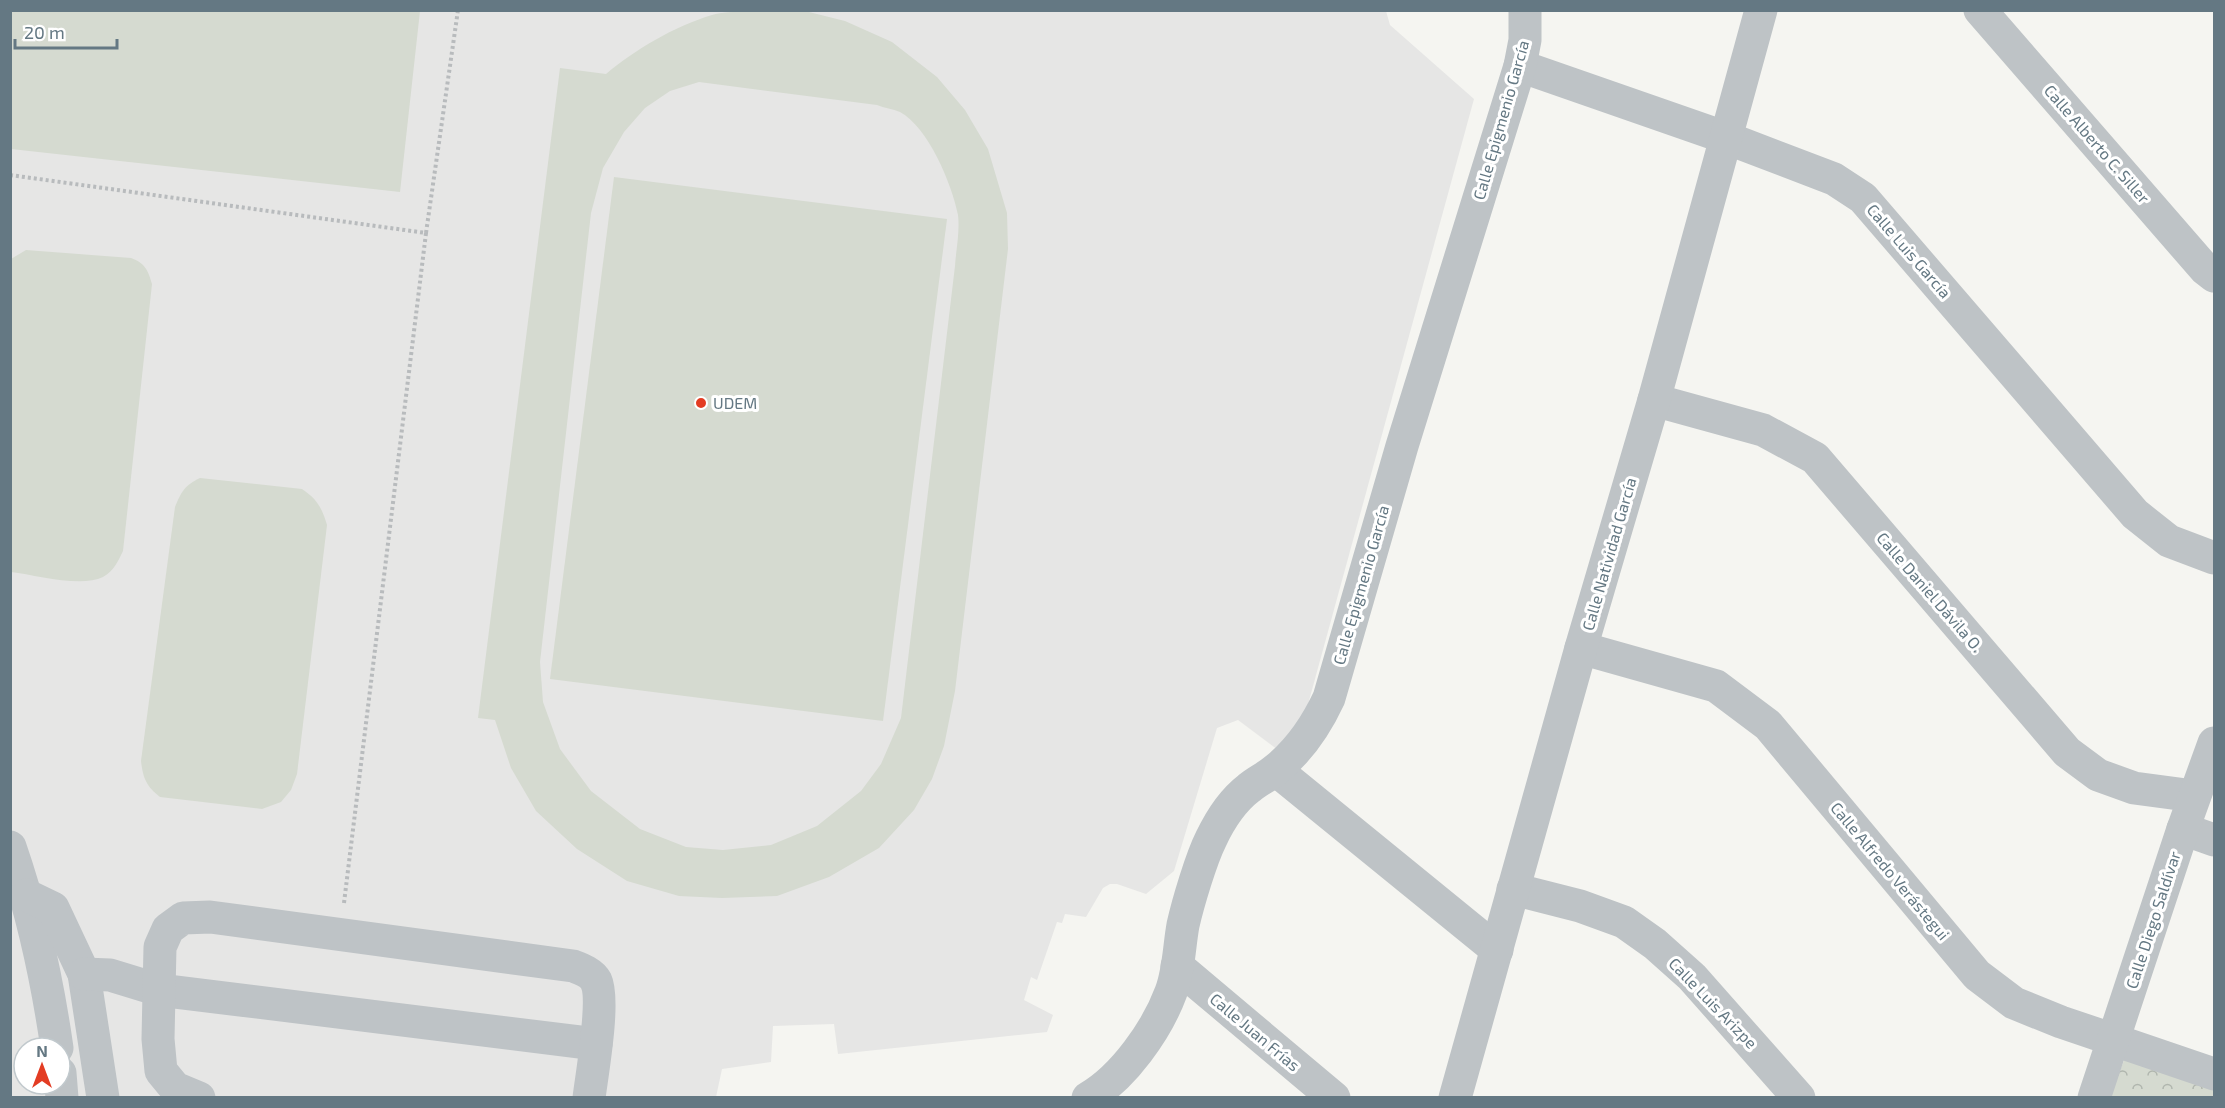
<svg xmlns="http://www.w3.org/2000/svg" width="2225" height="1108" font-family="'Exo 2',sans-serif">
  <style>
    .built { fill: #e6e6e5; fill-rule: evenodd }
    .green { fill: #d5dad0; fill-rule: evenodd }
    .forest { fill: url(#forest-crowns) }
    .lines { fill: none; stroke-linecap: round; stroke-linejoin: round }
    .path { stroke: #b8bbbd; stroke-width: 4; stroke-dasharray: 3 3; stroke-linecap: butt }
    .minor { stroke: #bec3c6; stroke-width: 33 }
    .poi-dot { fill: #e33c23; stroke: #fff; stroke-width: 2 }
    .labels { text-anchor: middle; stroke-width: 6; stroke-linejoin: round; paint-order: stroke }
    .street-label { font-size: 16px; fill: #647883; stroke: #fff }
    .poi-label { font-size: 16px; fill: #647883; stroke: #fff; text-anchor: start }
  </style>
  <defs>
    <pattern id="forest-crowns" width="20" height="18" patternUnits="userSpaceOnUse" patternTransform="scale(1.5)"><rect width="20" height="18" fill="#d5dad0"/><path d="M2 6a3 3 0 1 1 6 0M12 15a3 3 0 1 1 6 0" fill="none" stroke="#b0b6ae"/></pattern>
  </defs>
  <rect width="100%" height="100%" fill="#f5f5f1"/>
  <path class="built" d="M10,11H1386L1390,25L1474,99L1307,708L1278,750L1238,720L1217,728L1174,871L1146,894L1117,884H1110L1103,888L1086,917L1065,914L1062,923L1057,922L1037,980L1031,977L1024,1000L1053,1015L1047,1032L838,1054L834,1024L773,1026L771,1062L722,1069L716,1097H11ZM24,1048H60V1084H24Z"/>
  <g class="green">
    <path d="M11,10L420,11L400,192L11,149Z"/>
    <path d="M744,11H805L845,21L892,42L937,77L965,110L988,149L1007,213L1008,249L955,691L944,746L932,779L914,810L879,848L829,877L777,896L722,898L679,896L627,881L577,849L536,811L511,768L495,720L478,718L560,68L606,74C636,49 673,27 712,15C722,12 734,12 744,11ZM699,82L877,105C884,108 893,109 900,112C928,127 952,184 958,215C960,231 956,250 955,266L901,718L881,764L861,791L817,826L771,845L723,850L686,847L640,829L591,791L560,749L543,702L540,662L591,213L603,168L624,132L645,108L670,91Z"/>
    <path d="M614,177L947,219L883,721L550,679Z"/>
    <path d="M26,250L131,258C145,263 148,270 152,284L123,551C118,561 114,571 103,577C81,588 36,575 11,572V259Z"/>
    <path d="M200,478L302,489C317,499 322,508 327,525L297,774L291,790L281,802L262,809L160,797C146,786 143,778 141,761L175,507C181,492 185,485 200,478Z"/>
  </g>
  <path class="forest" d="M2125,1058L2214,1088V1097L2109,1098Z"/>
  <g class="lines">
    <g class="path">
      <path d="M10,175L426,233L344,903"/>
      <path d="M426,233L458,10"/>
    </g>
    <g class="minor">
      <path d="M1980,10L2205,269L2214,276"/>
      <path d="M1520,66L1724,137L1834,179L1863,198L2135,514L2169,541L2214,558"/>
      <path d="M1654,400L1763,430L1815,458L2067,752L2098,775L2134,788L2194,796"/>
      <path d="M1581,648L1716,686L1768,725L1977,975L2014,1003L2061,1022L2214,1074"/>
      <path d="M1276,770L1497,950"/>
      <path d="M2183,829L2214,840"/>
      <path d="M10,847C33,913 47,979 57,1048"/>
      <path d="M1513,889L1580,906L1624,922L1655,944L1692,977L1799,1098"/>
      <path d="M26,895L53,908L84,974L103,1098"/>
      <path d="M1177,966L1334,1098"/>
      <path d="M84,974L110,975L159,990L596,1044"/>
      <path d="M60,1073L62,1098"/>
      <path d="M199,1098L175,1088L161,1071L158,1039L160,947L168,929L183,918L210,917L573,966C581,969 592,973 596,981C605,1000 592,1074 589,1098"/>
      <path d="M1088,1098C1123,1078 1157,1030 1171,992C1179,971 1179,947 1183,925C1188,903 1201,859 1211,839C1220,820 1232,801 1249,788C1257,781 1267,777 1275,770C1299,751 1316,726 1329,698L1402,446L1520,66L1525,40V10"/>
      <path d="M1455,1098L1581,648L1654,400L1761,10"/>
      <path d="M2094,1098L2183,829L2214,743"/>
    </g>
  </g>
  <circle class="poi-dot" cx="701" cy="403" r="6"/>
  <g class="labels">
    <g class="street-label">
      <text transform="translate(1501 120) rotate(-74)" y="6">Calle Epigmenio García</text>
      <text transform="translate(2097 144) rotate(49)" y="6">Calle Alberto C. Siller</text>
      <text transform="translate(1909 251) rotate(49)" y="6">Calle Luis García</text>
      <text transform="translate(1609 554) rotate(-74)" y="6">Calle Natividad García</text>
      <text transform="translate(1361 585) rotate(-74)" y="6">Calle Epigmenio García</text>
      <text transform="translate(1930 592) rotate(49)" y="6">Calle Daniel Dávila O.</text>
      <text transform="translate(1890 871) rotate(50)" y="6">Calle Alfredo Verástegui</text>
      <text transform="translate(2153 920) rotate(-72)" y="6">Calle Diego Saldívar</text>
      <text transform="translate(1713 1003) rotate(46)" y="6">Calle Luis Arizpe</text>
      <text transform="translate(1255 1032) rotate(40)" y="6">Calle Juan Frías</text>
    </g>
    <g class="poi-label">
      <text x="713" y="409">UDEM</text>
    </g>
  </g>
  <rect width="2225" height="1108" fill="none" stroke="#647883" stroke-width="24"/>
  <g transform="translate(42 1066)"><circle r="28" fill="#ffffff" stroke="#c1c9cd" stroke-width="1.5"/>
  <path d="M0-4.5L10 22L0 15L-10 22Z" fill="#e33c23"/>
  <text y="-9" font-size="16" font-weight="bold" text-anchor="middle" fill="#647883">N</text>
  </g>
  <path d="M15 39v9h102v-9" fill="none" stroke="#647883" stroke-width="3"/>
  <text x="24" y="39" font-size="18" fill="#647883" stroke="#ffffff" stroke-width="4.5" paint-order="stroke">20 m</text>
</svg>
